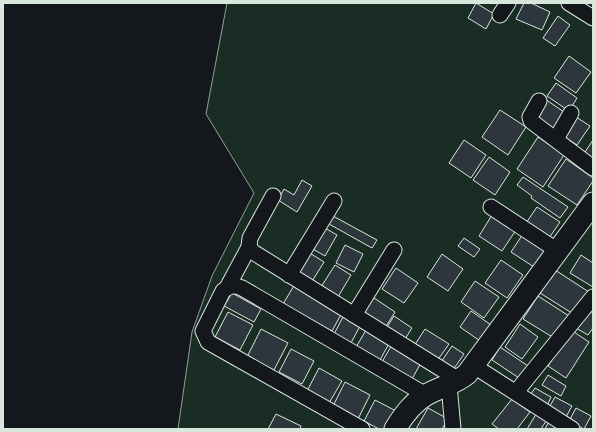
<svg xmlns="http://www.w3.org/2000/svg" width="596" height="432" font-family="Quicksand,sans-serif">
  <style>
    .green { fill: #1a2d24; stroke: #939e99 }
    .building { fill: #2c363c; stroke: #d8e6dc }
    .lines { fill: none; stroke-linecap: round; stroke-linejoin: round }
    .street-casing { stroke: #d8e6dc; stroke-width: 17 }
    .secondary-casing { stroke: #d8e6dc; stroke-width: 23 }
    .street { stroke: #14181c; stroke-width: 15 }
    .secondary { stroke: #14181c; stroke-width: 21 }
  </style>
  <rect width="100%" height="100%" fill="#14181c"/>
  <path class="green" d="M227,3H593V429H178L192,332L212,276L254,193L206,114Z"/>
  <g class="building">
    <path d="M476,3L494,14L486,29L468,18Z"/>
    <path d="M524,3H531L550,12L542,30L516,19Z"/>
    <path d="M558,16L570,25L555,46L543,38Z"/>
    <path d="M569,56L591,72L576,93L554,78Z"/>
    <path d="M556,83L577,98L569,111L547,96Z"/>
    <path d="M545,99L567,114L554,133L532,118Z"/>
    <path d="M500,110L526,127L508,155L482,137Z"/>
    <path d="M573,115L590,126L577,145L560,134Z"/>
    <path d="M538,137L564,155L543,187L517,169Z"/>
    <path d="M464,140L486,155L471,178L449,163Z"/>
    <path d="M593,140V162L583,155Z"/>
    <path d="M489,157L510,172L495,195L473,180Z"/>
    <path d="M566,159L593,178V181L577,205L548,186Z"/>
    <path d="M523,177L568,207L560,218L531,198L532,196L517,185Z"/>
    <path d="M302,180L312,186L297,212L278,200L284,189L294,195Z"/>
    <path d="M537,207L560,222L547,241L524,226Z"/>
    <path d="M492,215L516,230L502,251L479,236Z"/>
    <path d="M333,216L377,240L372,248L329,224Z"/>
    <path d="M325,228L337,235L325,256L313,249Z"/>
    <path d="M525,231L548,247L534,267L511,252Z"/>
    <path d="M464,238L480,249L474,257L458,246Z"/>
    <path d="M345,245L363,254L354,272L336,263Z"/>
    <path d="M305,250L324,262L311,283L293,271Z"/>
    <path d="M442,254L463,269L448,291L427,277Z"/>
    <path d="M581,255L593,263V287L570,273Z"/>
    <path d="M501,260L523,275L507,298L485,283Z"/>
    <path d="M335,265L351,275L338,297L321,287Z"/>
    <path d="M396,268L418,283L404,303L382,289Z"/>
    <path d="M555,270L589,292L575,315L540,293Z"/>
    <path d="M475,281L499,297L484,318L461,302Z"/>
    <path d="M295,284L343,311L332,331L283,304Z"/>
    <path d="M232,293L261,309L254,322L224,306Z"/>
    <path d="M371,296L395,312L385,328L360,311Z"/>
    <path d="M538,296L569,316L554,338L523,319Z"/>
    <path d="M587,309L593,313V328L588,335L576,328Z"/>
    <path d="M471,311L494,327L483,343L460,327Z"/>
    <path d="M228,312L253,325L240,350L215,337Z"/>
    <path d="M344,315L361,324L351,343L334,334Z"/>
    <path d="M394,316L412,328L405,339L387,327Z"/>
    <path d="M520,324L538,337L522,359L505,347Z"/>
    <path d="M368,327L391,340L380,360L356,347Z"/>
    <path d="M261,329L288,343L274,370L247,357Z"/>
    <path d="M425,329L449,344L437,361L414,346Z"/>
    <path d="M571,330L589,342L566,378L548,366Z"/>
    <path d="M393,343L423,359L412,379L382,362Z"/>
    <path d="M452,346L464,354L453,370L441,362Z"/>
    <path d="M500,347L531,368L522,380L492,360Z"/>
    <path d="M291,349L314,361L302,384L279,372Z"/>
    <path d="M319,368L342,381L329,403L307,391Z"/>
    <path d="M548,375L566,386L561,396L542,385Z"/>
    <path d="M345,382L370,395L358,419L333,406Z"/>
    <path d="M535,388L551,397L547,406L529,397Z"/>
    <path d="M555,397L572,406L566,417L549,408Z"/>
    <path d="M512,399L530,412L517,429H499L492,424Z"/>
    <path d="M375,400L396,411L387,429H379L364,421Z"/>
    <path d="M428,408L448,419L442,429H416Z"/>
    <path d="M576,408L591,416L584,429L569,421Z"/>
    <path d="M538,411L548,418L541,429H527Z"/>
    <path d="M276,414L301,426L300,429H268Z"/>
    <path d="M548,423L557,428L556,429H545Z"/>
  </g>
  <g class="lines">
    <defs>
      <g id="street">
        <path d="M569,3L593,18"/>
        <path d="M500,15L508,3"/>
        <path d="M539,101L530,117L531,121L593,168"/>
        <path d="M556,139L571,113"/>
        <path d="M273,196L250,238L249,247L253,252L459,380"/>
        <path d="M491,207L558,251"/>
        <path d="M289,275L334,201"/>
        <path d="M228,286L249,247"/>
        <path d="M354,315L394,250"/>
        <path d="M474,366L572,429"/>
        <path d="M449,385L453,429"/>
        <path d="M516,392L593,297"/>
        <path d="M362,429L208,342L203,331L223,291C230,285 234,285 242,288L426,395"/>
      </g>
      <path id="secondary" d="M395,429C403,416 412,403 426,395C440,387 455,384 467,374L593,203"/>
    </defs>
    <use href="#street" class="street-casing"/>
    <use href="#secondary" class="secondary-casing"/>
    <use href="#street" class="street"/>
    <use href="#secondary" class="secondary"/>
  </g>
  <rect width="596" height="432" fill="none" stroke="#d8e6dc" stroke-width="8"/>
</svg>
